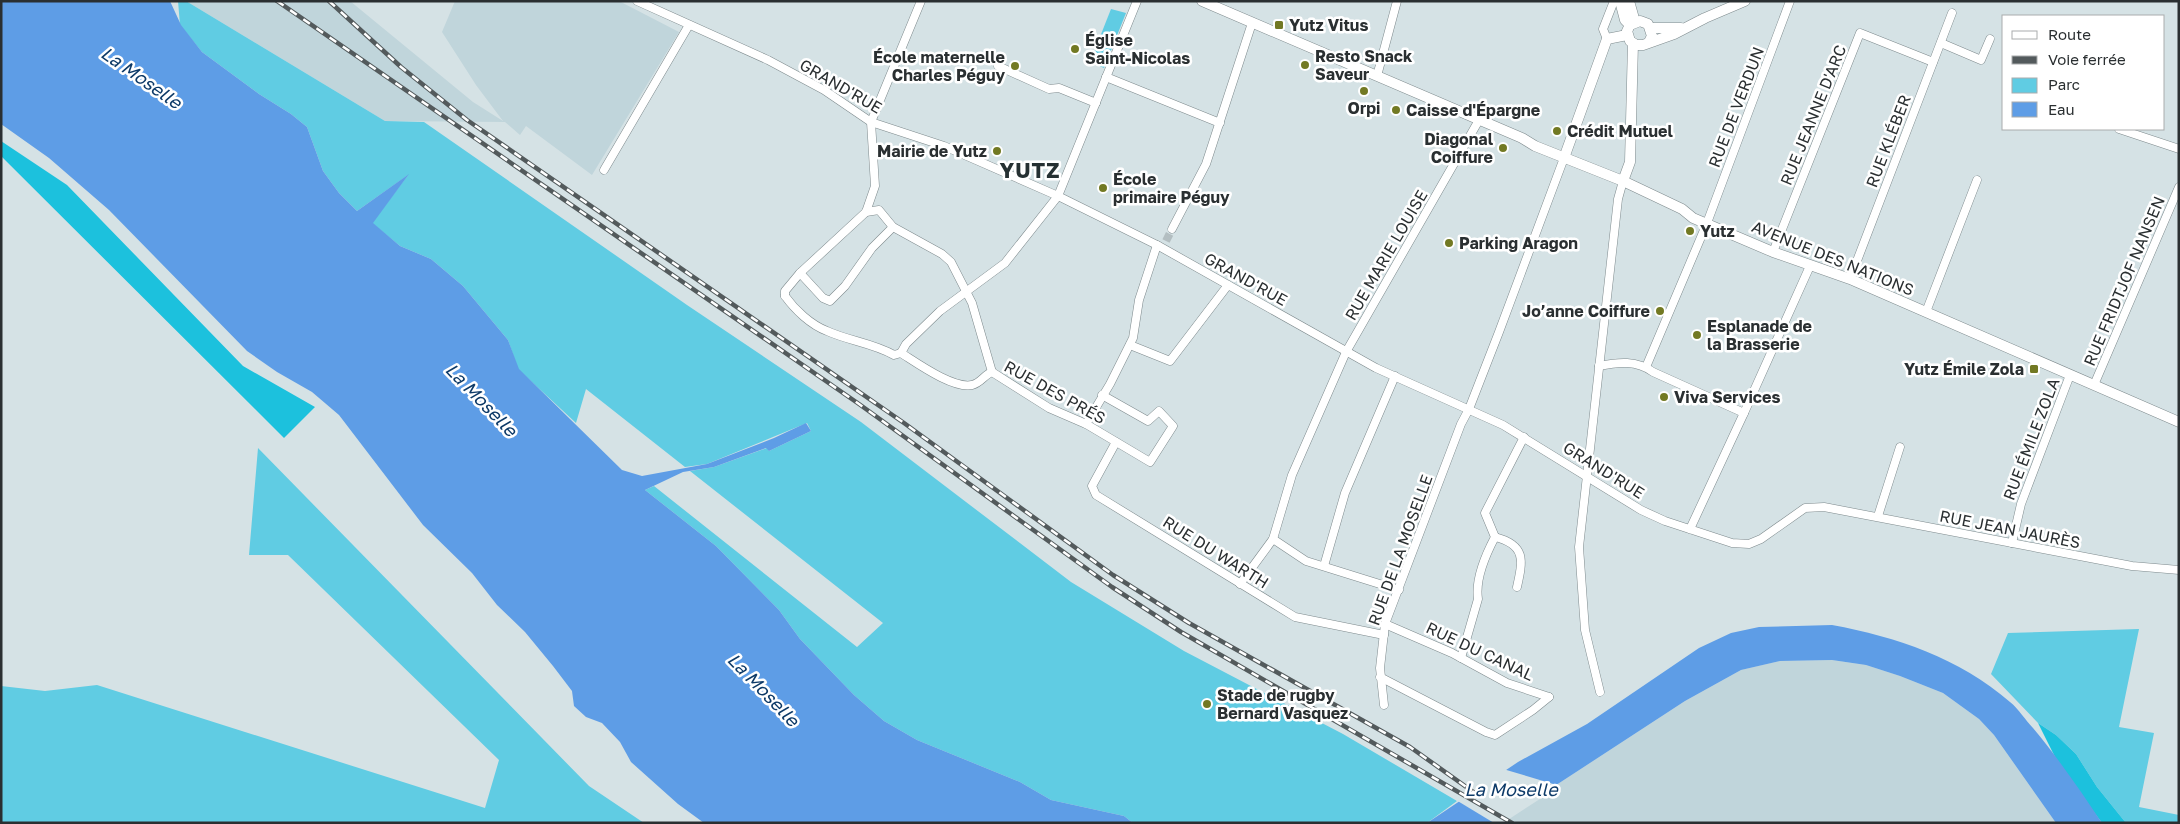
<svg xmlns="http://www.w3.org/2000/svg" width="2180" height="824" font-family="'Golos Text',sans-serif">
  <style>
    .built { fill: #c0d5db }
    .green { fill: #60cce3 }
    .forest { fill: #1cc1dd }
    .water { fill: #5e9de6 }
    .pier { fill: #d5e2e5 }
    .lines { fill: none; stroke-linecap: round; stroke-linejoin: round }
    .street-tunnel { stroke: #b3bec1; stroke-width: 8; stroke-dasharray: 8 4; stroke-linecap: butt }
    .street-casing { stroke: #7e8a8d; stroke-width: 9 }
    .secondary-casing { stroke: #7e8a8d; stroke-width: 11 }
    .street { stroke: #fff; stroke-width: 8 }
    .secondary { stroke: #fff; stroke-width: 10 }
    .rail-casing { stroke: #535a5c; stroke-width: 4.5 }
    .rail { stroke: #fff; stroke-width: 2.5; stroke-dasharray: 8; stroke-linecap: butt }
    .poi-dot { fill: #727923; stroke: #fff; stroke-width: 2 }
    .labels { text-anchor: middle; stroke-width: 5; stroke-linejoin: round; paint-order: stroke }
    .poi-label { font-size: 16px; font-weight: bold; fill: #2a2f31; stroke: #fff; text-anchor: start }
    .street-label { font-size: 16px; fill: #2a2f31; stroke: #fff }
    .water-label { font-size: 18px; font-style: italic; fill: #0d3a68; stroke: #fff }
    .district-label { font-size: 21px; font-weight: bold; letter-spacing: 1px; fill: #253032; stroke: #fff }
  </style>
  <rect width="100%" height="100%" fill="#d5e2e5"/>
  <g class="built">
    <path d="M186,1H350L473,102L503,121L476,85L442,32L455,1H619L679,32L592,175L526,126L520,135L505,122L385,121Z"/>
    <path d="M1832,660L1866,665L1900,676L1943,693L1979,719L1994,735L2056,823H1498L1685,701L1741,670L1780,661Z"/>
  </g>
  <g class="green">
    <path d="M178,1H186L385,121L424,122L687,305L861,422L1071,582L1184,651L1343,734L1457,801L1427,823H1133L1124,816L1051,800L1020,782L917,740L884,721L854,695L800,639L779,610L716,546L645,490L654,486L857,647L883,623L690,471L714,467L767,448L769,451L811,431L807,423L707,464L685,467L586,389L576,423L518,369L508,340L463,286L431,259L400,246L372,223L408,175L357,211L339,193L323,171L307,127L291,114L259,94L202,52L180,25Z"/>
    <path d="M1111,9L1126,13L1104,68L1090,62Z"/>
    <path d="M258,448L589,786L644,823H1V686L45,691L97,685L485,808L499,760L288,555H249Z"/>
    <path d="M2139,629L2119,727L2154,733L2139,807L2179,815V823H2126L2097,787L2076,754L2056,735L2038,723L1991,674L2008,633Z"/>
  </g>
  <g class="forest">
    <path d="M1,141L67,185L243,366L315,407L284,438L1,156Z"/>
    <path d="M2038,723L2056,735L2076,754L2097,787L2126,823H2102L2060,767Z"/>
  </g>
  <g class="water">
    <path d="M1,1H170L181,25L202,52L259,94L291,114L307,127L323,171L339,193L357,211L409,174L373,223L400,246L431,259L463,286L508,340L519,369L622,470L642,476L707,464L774,438L806,423L811,431L769,451L766,448L714,467L683,472L645,490L716,546L779,610L800,639L854,695L884,721L917,740L1020,782L1051,800L1124,816L1133,823H704L678,804L631,762L620,742L602,723L586,717L574,706L572,691L553,666L525,632L497,605L472,573L423,525L339,415L312,392L277,372L247,351L109,210L49,158L1,124Z"/>
    <path d="M1832,625C1897,637 1959,658 2010,702C2019,709 2025,720 2033,728C2058,758 2080,790 2102,823H2056L1994,735L1979,719L1943,693L1900,676L1866,665L1832,660L1780,661L1741,670L1685,701L1498,823H1427L1518,762L1587,724L1699,648L1731,633L1759,627Z"/>
  </g>
  <path class="pier" d="M1503,769L1560,786L1503,823H1494L1456,800Z"/>
  <g class="lines">
    <path class="street-tunnel" d="M1166,241L1172,229"/>
    <defs>
      <g id="street">
        <path d="M637,1L768,60L824,90L871,122L944,146L1058,196L1157,245L1376,368L1503,425L1641,510L1665,521L1732,543L1749,544L1761,539L1805,508L1824,507L2132,566L2179,570"/>
        <path d="M1607,39L1603,29L1614,1"/>
        <path d="M1941,43L1981,60L1990,39"/>
        <path d="M998,66L1049,89L1059,88L1096,103"/>
        <path d="M1377,76L1397,1"/>
        <path d="M1106,77L1220,123"/>
        <path d="M2119,129L2179,149"/>
        <path d="M604,170L689,25"/>
        <path d="M866,212L879,210L893,227L942,254L951,262L972,303L992,372"/>
        <path d="M1172,229L1206,164L1252,23"/>
        <path d="M1773,252L1860,33L1933,62"/>
        <path d="M800,273L823,298L830,301L845,286L872,248L893,227"/>
        <path d="M1850,279L1952,13"/>
        <path d="M785,296V291L800,273L866,212L875,186L871,122L921,1"/>
        <path d="M785,296C795,310 811,325 827,331C849,341 873,343 894,355L901,353"/>
        <path d="M1926,312L1977,180"/>
        <path d="M1130,345L1170,361L1228,285"/>
        <path d="M901,353L906,344L940,311L1005,263L1058,196L1137,1"/>
        <path d="M901,353C917,363 953,389 972,385C981,383 984,375 992,372"/>
        <path d="M1599,366C1618,362 1637,360 1653,372L1744,413L1810,266"/>
        <path d="M1646,367L1707,223L1790,1"/>
        <path d="M992,372L1049,408L1086,424L1150,462L1173,426L1159,411L1148,421L1102,395"/>
        <path d="M2094,385L2179,187"/>
        <path d="M1086,424L1110,384L1133,338L1139,300L1157,245"/>
        <path d="M1116,442L1092,486L1096,495L1295,617L1384,635"/>
        <path d="M1878,516L1900,447"/>
        <path d="M1690,529L1744,413"/>
        <path d="M1495,537C1526,545 1523,560 1517,587"/>
        <path d="M1273,539L1306,561L1399,590"/>
        <path d="M2012,543L2021,504L2070,375"/>
        <path d="M1324,566L1345,493L1395,376"/>
        <path d="M1240,584L1273,539L1292,475L1346,352L1479,120"/>
        <path d="M1385,624L1452,653L1507,683L1549,697"/>
        <path d="M1461,658L1478,599C1475,579 1486,554 1495,537L1485,513L1524,437"/>
        <path d="M1380,677L1486,732L1495,735L1533,710L1549,697"/>
        <path d="M1600,692L1585,630L1579,547L1618,199L1623,181"/>
        <path d="M1384,705L1380,668L1385,624L1461,424L1469,409L1499,332L1564,158"/>
      </g>
      <g id="secondary">
        <path d="M1202,1L1522,138L1535,146L1623,181L1682,209L1693,218L1773,252L1850,279L2179,422"/>
        <path d="M1620,1L1625,20L1630,25"/>
        <path d="M1629,1L1635,22"/>
        <path d="M1651,28H1681"/>
        <path d="M1649,42L1652,36L1648,24L1640,21L1630,25L1627,31L1630,41L1636,45H1643L1674,34L1705,18L1745,1"/>
        <path d="M1564,158L1607,39L1627,35"/>
        <path d="M1623,181L1630,162L1633,43"/>
      </g>
    </defs>
    <use href="#street" class="street-casing"/>
    <use href="#secondary" class="secondary-casing"/>
    <use href="#street" class="street"/>
    <use href="#secondary" class="secondary"/>
    <defs>
      <g id="rail">
        <path d="M277,1L859,404L1112,587L1181,632L1512,823"/>
        <path d="M329,1L401,67L467,120L904,423L1113,575L1189,623L1410,747L1479,796"/>
      </g>
    </defs>
    <use href="#rail" class="rail-casing"/>
    <use href="#rail" class="rail"/>
  </g>
  <g class="poi-dot">
    <rect x="1274" y="20" width="10" height="10" rx="2.5"/>
    <circle cx="1075" cy="49" r="5"/>
    <circle cx="1305" cy="65" r="5"/>
    <circle cx="1015" cy="66" r="5"/>
    <circle cx="1364" cy="91" r="5"/>
    <circle cx="1396" cy="110" r="5"/>
    <circle cx="1557" cy="131" r="5"/>
    <circle cx="1503" cy="148" r="5"/>
    <circle cx="997" cy="151" r="5"/>
    <circle cx="1103" cy="188" r="5"/>
    <circle cx="1690" cy="231" r="5"/>
    <circle cx="1449" cy="243" r="5"/>
    <circle cx="1660" cy="311" r="5"/>
    <circle cx="1697" cy="335" r="5"/>
    <rect x="2029" y="364" width="10" height="10" rx="2.5"/>
    <circle cx="1664" cy="397" r="5"/>
    <circle cx="1207" cy="704" r="5"/>
  </g>
  <g class="labels">
    <g class="poi-label">
      <text x="1289" y="31">Yutz Vitus</text>
      <text x="1085" y="46">Église<tspan x="1085" dy="18">Saint-Nicolas</tspan></text>
      <text x="1315" y="62">Resto Snack<tspan x="1315" dy="18">Saveur</tspan></text>
      <text x="1005" y="63" text-anchor="end">École maternelle<tspan x="1005" dy="18">Charles Péguy</tspan></text>
      <text x="1364" y="114" text-anchor="middle">Orpi</text>
      <text x="1406" y="116">Caisse d'Épargne</text>
      <text x="1567" y="137">Crédit Mutuel</text>
      <text x="1493" y="145" text-anchor="end">Diagonal<tspan x="1493" dy="18">Coiffure</tspan></text>
      <text x="987" y="157" text-anchor="end">Mairie de Yutz</text>
      <text x="1113" y="185">École<tspan x="1113" dy="18">primaire Péguy</tspan></text>
      <text x="1700" y="237">Yutz</text>
      <text x="1459" y="249">Parking Aragon</text>
      <text x="1650" y="317" text-anchor="end">Jo’anne Coiffure</text>
      <text x="1707" y="332">Esplanade de<tspan x="1707" dy="18">la Brasserie</tspan></text>
      <text x="2024" y="375" text-anchor="end">Yutz Émile Zola</text>
      <text x="1674" y="403">Viva Services</text>
      <text x="1217" y="701">Stade de rugby<tspan x="1217" dy="18">Bernard Vasquez</tspan></text>
    </g>
    <g class="street-label">
      <text transform="translate(841 86) rotate(30)" y="6">GRAND'RUE</text>
      <text transform="translate(1736 107) rotate(-69)" y="6">RUE DE VERDUN</text>
      <text transform="translate(1813 115) rotate(-68)" y="6">RUE JEANNE D'ARC</text>
      <text transform="translate(1888 141) rotate(-69)" y="6">RUE KLÉBER</text>
      <text transform="translate(1386 255) rotate(-60)" y="6">RUE MARIE LOUISE</text>
      <text transform="translate(1833 258) rotate(22)" y="6">AVENUE DES NATIONS</text>
      <text transform="translate(1246 279) rotate(29)" y="6">GRAND'RUE</text>
      <text transform="translate(2124 281) rotate(-67)" y="6">RUE FRIDTJOF NANSEN</text>
      <text transform="translate(1055 392) rotate(29)" y="6">RUE DES PRÉS</text>
      <text transform="translate(2031 439) rotate(-69)" y="6">RUE ÉMILE ZOLA</text>
      <text transform="translate(1604 470) rotate(32)" y="6">GRAND'RUE</text>
      <text transform="translate(2010 529) rotate(11)" y="6">RUE JEAN JAURÈS</text>
      <text transform="translate(1400 550) rotate(-70)" y="6">RUE DE LA MOSELLE</text>
      <text transform="translate(1216 552) rotate(32)" y="6">RUE DU WARTH</text>
      <text transform="translate(1480 651) rotate(25)" y="6">RUE DU CANAL</text>
    </g>
    <g class="water-label">
      <text transform="translate(141 78) rotate(35)" y="6">La Moselle</text>
      <text transform="translate(481 400) rotate(46)" y="6">La Moselle</text>
      <text transform="translate(763 690) rotate(46)" y="6">La Moselle</text>
      <text x="1511" y="796">La Moselle</text>
    </g>
    <g class="district-label">
      <text x="1030" y="178">YUTZ</text>
    </g>
  </g>
  <rect width="2180" height="824" fill="none" stroke="#2a2f31" stroke-width="5"/>
  <rect x="2002" y="15" width="162" height="115" fill="#ffffff" stroke="#aaacad"/>
  <rect x="2012" y="31" width="25" height="8" fill="#ffffff" stroke="#aaacad"/>
  <text x="2048" y="40" font-size="15" fill="#2a2f31">Route</text>
  <rect x="2012" y="56" width="25" height="8" fill="#535a5c" stroke="#aaacad"/>
  <text x="2048" y="65" font-size="15" fill="#2a2f31">Voie ferrée</text>
  <rect x="2012" y="78" width="25" height="15" fill="#60cce3" stroke="#aaacad"/>
  <text x="2048" y="90" font-size="15" fill="#2a2f31">Parc</text>
  <rect x="2012" y="102" width="25" height="15" fill="#5e9de6" stroke="#aaacad"/>
  <text x="2048" y="115" font-size="15" fill="#2a2f31">Eau</text>
</svg>
